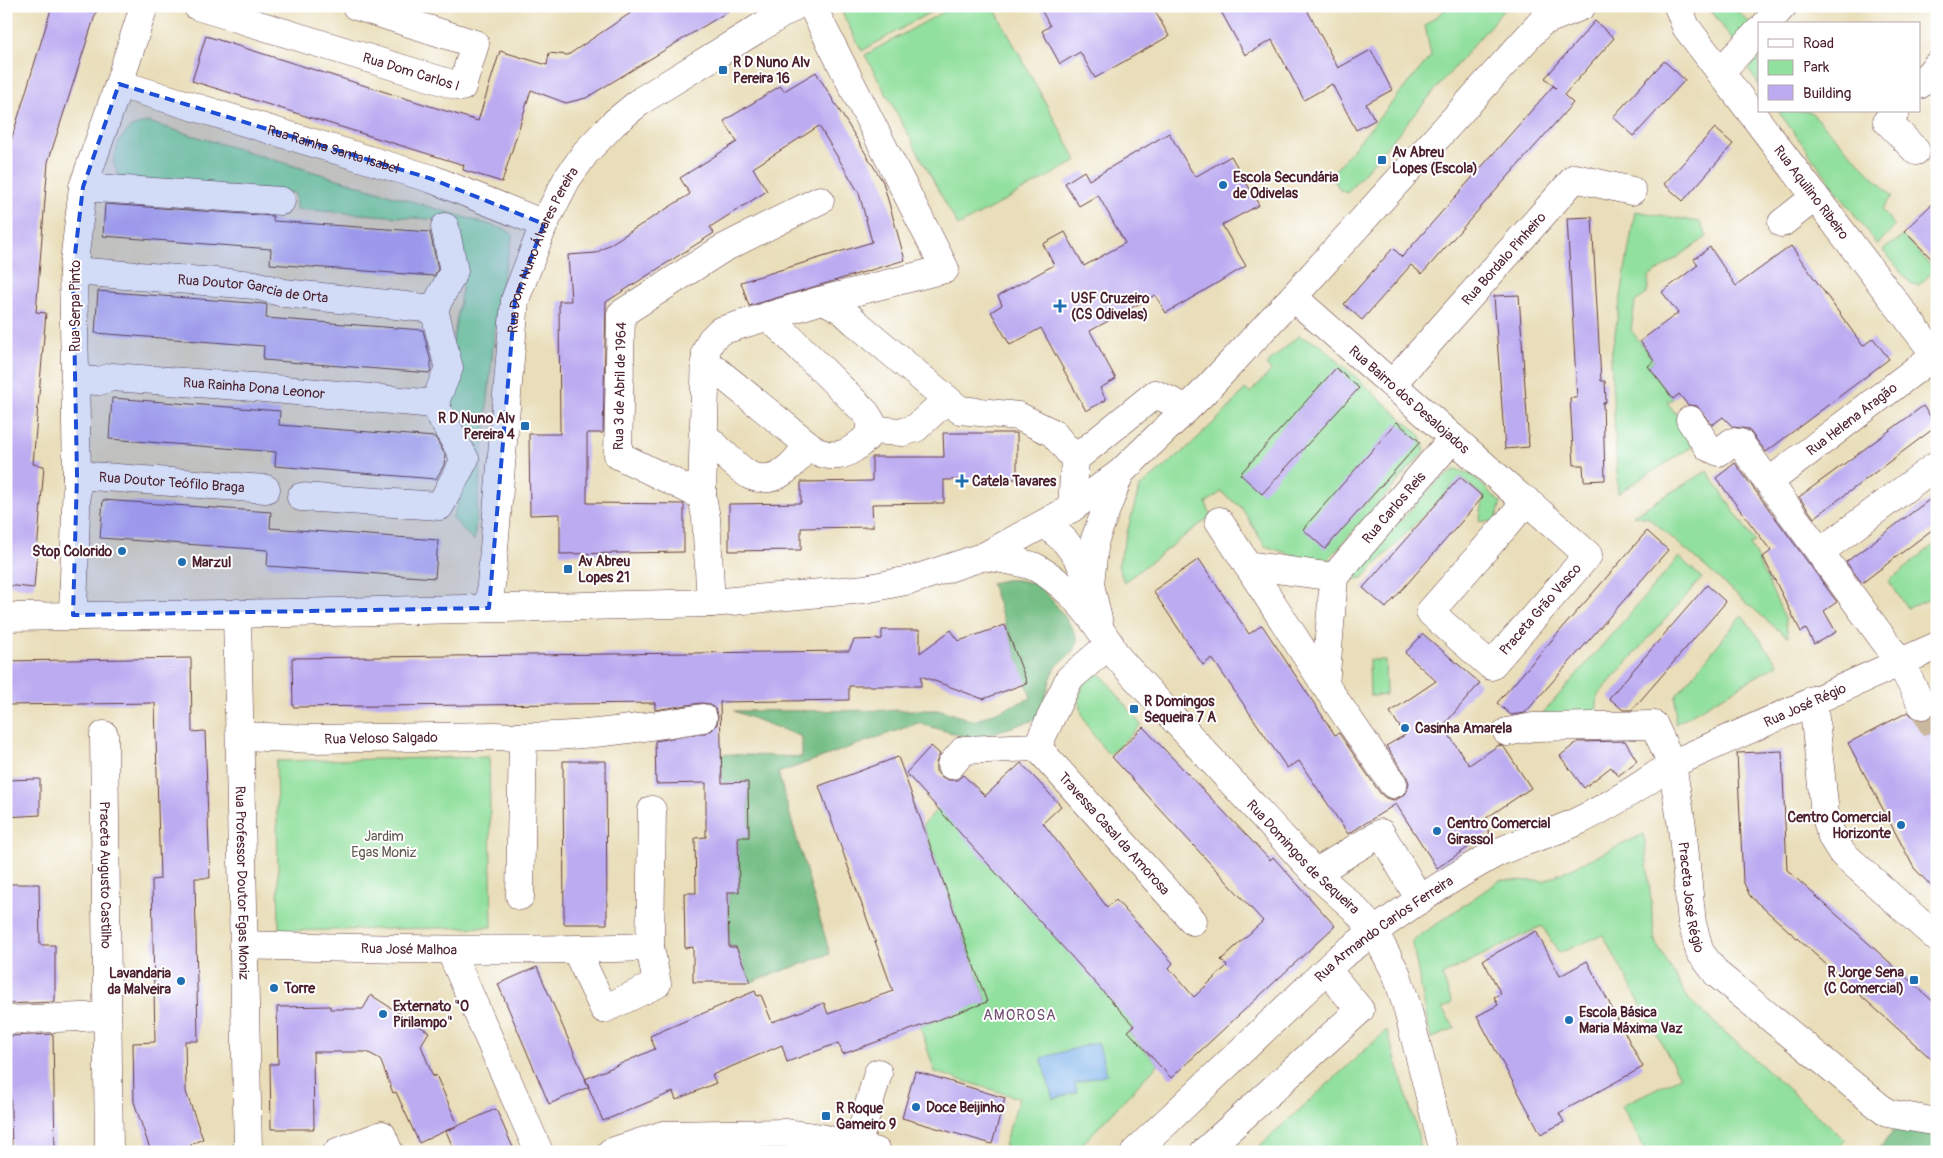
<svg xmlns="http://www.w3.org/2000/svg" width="1943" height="1158" font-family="Pangolin,sans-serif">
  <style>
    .green { fill: #92e09e; stroke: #6e8064 }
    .forest { fill: #75be85; stroke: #606e58 }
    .water { fill: #7db3eb; stroke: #64698b }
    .building { fill: #bcabf1 }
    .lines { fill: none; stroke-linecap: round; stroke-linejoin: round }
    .minor-tunnel { stroke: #c9b89d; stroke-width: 28; stroke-dasharray: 28 14; stroke-linecap: butt }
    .minor-casing { stroke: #623c40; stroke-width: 29 }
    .major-casing { stroke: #623c40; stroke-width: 29 }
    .minor { stroke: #fff; stroke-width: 28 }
    .major { stroke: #fff; stroke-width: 28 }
    .marked { fill: #1d4ed8; fill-opacity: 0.2; stroke: #1d4ed8; stroke-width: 4; stroke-dasharray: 10 6; stroke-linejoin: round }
    .poi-dot { fill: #1f6fb2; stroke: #fff; stroke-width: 2 }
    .labels { text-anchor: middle; stroke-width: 4; stroke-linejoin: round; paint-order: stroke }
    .poi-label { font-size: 14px; font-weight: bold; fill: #4a1f2b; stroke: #fff; text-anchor: start }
    .street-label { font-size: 14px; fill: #4a1f2b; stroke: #fff }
    .park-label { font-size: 14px; fill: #60594e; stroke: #fff }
    .neighbourhood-label { font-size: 15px; letter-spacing: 1px; fill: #725070; stroke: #fff }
  </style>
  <rect width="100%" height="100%" fill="#fff"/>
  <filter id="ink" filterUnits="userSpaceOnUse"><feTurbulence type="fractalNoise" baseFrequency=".02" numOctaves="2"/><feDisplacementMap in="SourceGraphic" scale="10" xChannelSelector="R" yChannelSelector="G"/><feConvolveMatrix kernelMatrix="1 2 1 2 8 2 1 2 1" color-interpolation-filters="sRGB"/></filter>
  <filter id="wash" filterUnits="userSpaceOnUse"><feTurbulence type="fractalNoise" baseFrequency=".0096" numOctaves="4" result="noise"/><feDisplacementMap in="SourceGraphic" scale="20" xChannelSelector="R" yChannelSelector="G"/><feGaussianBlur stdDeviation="1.12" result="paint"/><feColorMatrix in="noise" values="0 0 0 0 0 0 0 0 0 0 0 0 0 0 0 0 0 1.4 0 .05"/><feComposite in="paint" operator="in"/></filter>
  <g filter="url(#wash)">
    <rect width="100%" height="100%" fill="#e9deb9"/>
    <g class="green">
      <path d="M840,6H941L862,51L839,7Z"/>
      <path d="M954,6H993L1077,161L958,226L865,55Z"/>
      <path d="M1450,6H1507L1347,193L1340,190L1331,175L1431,56L1425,25Z"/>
      <path d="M1708,6H1732L1751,24L1733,41Z"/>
      <path d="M1758,58L1759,59V85L1748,69Z"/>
      <path d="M1778,111H1810L1892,196L1882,210L1895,226L1877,245Z"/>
      <path d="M148,122L507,230L513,235L498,296L474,541L452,518L476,459L448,410L460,371L452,346L462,289L453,221L296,209L295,193L119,177L113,162L119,141L131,127Z"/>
      <path d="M1635,211L1700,222L1707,237L1649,277L1647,294L1635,302L1631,330L1654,361L1648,366L1673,399L1667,402L1698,443L1618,493L1611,357Z"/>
      <path d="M1903,236L1935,270L1919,285L1911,284L1883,250Z"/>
      <path d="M1298,336L1318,343L1421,436L1425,451L1323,565L1265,546L1241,507L1221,492L1206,503L1211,516L1124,582L1118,566L1139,488L1186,449L1227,410L1245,389L1250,393L1271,371L1266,365Z"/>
      <path d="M1456,469L1472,475L1501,503L1495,522L1479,521L1484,497L1461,477L1363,578L1356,579L1358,566L1437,482Z"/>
      <path d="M1707,471L1755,542L1750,544L1785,618L1788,637L1778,630L1649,518L1633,515Z"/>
      <path d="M1937,542V599L1928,600L1907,608L1889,581Z"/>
      <path d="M1679,557L1702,578L1598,695L1596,714L1538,719Z"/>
      <path d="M1742,615L1778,664L1675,724L1676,696Z"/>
      <path d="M1369,660H1385L1386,695L1370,696Z"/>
      <path d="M1101,674L1141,725L1109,755C1094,737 1069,707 1084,684C1089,678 1093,675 1101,674Z"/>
      <path d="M489,757L492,927L279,931L276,761Z"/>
      <path d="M965,778L1134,1026L1128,1032L1158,1064L1075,1152H1021L1004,1146L1019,1098L935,1072L920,1026L987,1001L923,825Z"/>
      <path d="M1644,834L1655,941L1689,1000L1845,1140L1833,1152H1645L1622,1105L1680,1077L1603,935L1559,953L1542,926L1442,975L1452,1003L1442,1009L1455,1028L1431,1039L1412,941L1500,880L1544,881Z"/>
      <path d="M1387,1030L1418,1134L1420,1152H1253Z"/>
    </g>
    <g class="forest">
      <path d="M1005,580C1017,579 1028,581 1039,587C1048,593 1080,633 1077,643C1074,654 1060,660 1055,669C1049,679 1044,706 1041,718L973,739L918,723L778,773L830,954L751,982L736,947H729L728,892H739L738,837L749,836L748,782L722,783L721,754L802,757V737L734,711L941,710L974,721L1031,698L991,583Z"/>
      <path d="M1897,1126L1937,1133V1152H1877Z"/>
    </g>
    <path class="water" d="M1098,1042L1107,1074L1075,1083L1077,1092L1053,1099L1041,1058Z"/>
    <g id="blocks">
      <g class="building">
        <path d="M52,6H98L48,162L36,312L46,313L33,464L44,466L34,588L6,585V157Z"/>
        <path d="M641,6H737L586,98L566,103L531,90L502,182L463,170L464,165L192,81L206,36L478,121L500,51L547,65L549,53L568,55Z"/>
        <path d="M1039,6H1152L1169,36L1095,78L1080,52L1060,64L1042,31L1050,26Z"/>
        <path d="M1218,6H1305L1338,68L1371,50L1392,90L1366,104L1375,120L1356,130L1332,84L1304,100L1272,40L1245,55Z"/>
        <path d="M1595,21L1614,38L1564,95L1573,103L1422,274L1411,265L1362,320L1344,304L1393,248L1402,257L1553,86L1556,88L1545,78Z"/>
        <path d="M1664,61L1685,80L1634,136L1613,117Z"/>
        <path d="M816,72L883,182L905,260L749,306L741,282L872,242L859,193L819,126L753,168L767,191L710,227L714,233L606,302L603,433H587V503L684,504V552L560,554V514L530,515L529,434H560L559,301H571L568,255L596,253L690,194L680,178L737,142L724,121L780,86L784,91Z"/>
        <path d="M1715,128L1733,144L1683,201L1664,184Z"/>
        <path d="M1169,133L1195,177L1231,156L1259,205L1222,225L1246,266L1166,313L1155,295L1090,331L1116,379L1100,388L1106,400L1086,411L1041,328L1010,345L991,312L1002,305L998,296L1054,265L1043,244L1065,232L1084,266L1125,243L1098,195L1079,206L1065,183L1084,171L1089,180Z"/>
        <path d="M1937,199V264L1904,231Z"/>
        <path d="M105,204L273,216V221L430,232L438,269L434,276L270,264L271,249L103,236Z"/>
        <path d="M1592,217L1601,381H1605L1606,402L1603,403L1605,480L1584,481L1583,465H1574L1570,398H1577L1567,218Z"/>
        <path d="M1791,246L1863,346L1873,338L1889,359L1766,452L1748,429L1733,427L1723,417L1712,425L1697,406L1688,405L1679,394L1673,399L1648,366L1654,361L1640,341L1678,313L1662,292L1698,265L1694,259L1710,247L1736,286Z"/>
        <path d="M98,291L264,304L267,305L266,318L423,330L431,362V371L430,373L263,360L264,346L95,333Z"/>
        <path d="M1519,295L1529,447L1505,449L1494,296Z"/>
        <path d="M1336,368L1359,388L1262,494L1240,474Z"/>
        <path d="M112,398L280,411L279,425L435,437L445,455L444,465L436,479L275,466L276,452L109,439Z"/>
        <path d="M1923,406L1937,426L1814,518L1799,497Z"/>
        <path d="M1397,422L1420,442L1325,549L1303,529Z"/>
        <path d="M943,433H1017V479L944,480V503L872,504L873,527L801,528V550L729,551V504L801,503V482L872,481V457H944Z"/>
        <path d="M1735,463L1837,602L1824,611L1836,632L1814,644L1806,629L1801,632L1763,557L1771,551L1716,478Z"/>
        <path d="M1460,477L1483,497L1386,608L1363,588Z"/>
        <path d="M1937,494V526L1862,583L1846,562Z"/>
        <path d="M103,500L271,512L270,528L438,540L435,578L267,566L268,550L100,538Z"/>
        <path d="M1647,531L1668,550L1525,713L1511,715L1497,703Z"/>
        <path d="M1199,559L1249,634L1262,625L1335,735L1339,733L1380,793L1386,798L1394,800L1401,797L1407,791L1409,783L1406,775L1386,746L1405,735L1390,712L1436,681L1405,653L1423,634L1480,683L1443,726L1469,765L1499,745L1504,747L1531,788L1482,821L1490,833L1437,868L1396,804L1348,834L1299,761L1287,768L1212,658L1203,665L1153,591Z"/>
        <path d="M1707,585L1726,602L1632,710H1623L1609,698Z"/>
        <path d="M1005,625L1027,683L983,699L921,676V686H849V700L720,702L722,783L748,782L749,837H738L739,892H728L729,947H736L751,982H693V947L685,948L684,893H696L695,838L706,837V783L656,784L655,741L705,733L712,730L717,724L718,716L715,709L709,704L701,703L655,710V703L293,707L292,658L849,651L854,640L882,639V630H920V653L951,630L959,641Z"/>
        <path d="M191,658L192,732L205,731L210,878H195L198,1041H185L186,1092L203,1139L191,1144L194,1152H151L134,1102L133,1043L155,1042L152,880L160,879L155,703L6,705V661Z"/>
        <path d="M1937,709V892L1914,868L1848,743L1908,712L1914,718L1922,721L1930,719L1935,714Z"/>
        <path d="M1143,727L1270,860L1273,857L1335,926L1171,1078L1128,1031L1134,1026L906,773L931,746L940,754L936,763V771L940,776L949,780H957L963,775L985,796L1021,763L1061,806L1043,823L1107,907L1116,900L1173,963L1169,968L1194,997L1227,966L1221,960L1263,921L1112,757Z"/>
        <path d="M1625,741L1637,761L1618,776L1611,767L1584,788L1560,756L1577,742Z"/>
        <path d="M1782,751L1787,870L1937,1005V1064L1750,896L1743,881L1737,753Z"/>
        <path d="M898,757L987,1002L843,1054L838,1043L787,1062L782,1045L712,1075L716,1083L676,1100L673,1092L603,1121L585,1079L655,1049L650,1036L755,991L757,996L761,995L772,1022L824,1003L828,1014L893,991L819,786Z"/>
        <path d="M563,761H606L607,924H564Z"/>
        <path d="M40,779V815L6,817V780Z"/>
        <path d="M6,884H39L40,945H55V1002L6,1004Z"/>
        <path d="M1536,931L1560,976L1587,961L1643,1067L1559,1113L1564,1122L1541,1134L1477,1016L1498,1005L1494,997L1501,994L1483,960Z"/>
        <path d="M537,967L589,1087L549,1104L498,984Z"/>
        <path d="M371,995L429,1032L421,1045L433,1077L436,1075L458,1125L419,1143L396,1092L393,1093L380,1059L367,1052H313L314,1129H271L270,1064H278L277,1007L330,1006V1009H363Z"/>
        <path d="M53,1034L55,1152H12L9,1036Z"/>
        <path d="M915,1071L1005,1098L992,1144L902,1118Z"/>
        <path d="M496,1109L515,1152H455L446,1131Z"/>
      </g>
    </g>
  </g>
  <g filter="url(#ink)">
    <use href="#blocks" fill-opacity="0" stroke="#623c40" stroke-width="1"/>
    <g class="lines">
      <path class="minor-tunnel" d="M1922,705L1937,733"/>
      <defs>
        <g id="minor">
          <path id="s1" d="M197,6L462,87L475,44L356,6"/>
          <path id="s2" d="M1678,6L1686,27L1937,357"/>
          <path d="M1542,22L1582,6"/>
          <path d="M1766,24L1783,6"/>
          <path d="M1720,72L1759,31"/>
          <path id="s3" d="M119,84L432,179L544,224"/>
          <path d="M1919,85L1937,65"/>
          <path d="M1896,111L1887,121L1916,151"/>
          <path d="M83,187L281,201"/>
          <path d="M1782,223L1815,197"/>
          <path id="s4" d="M73,271L255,285L284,293L434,309"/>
          <path id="s5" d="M1293,297L1520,497L1527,501L1588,555L1491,666L1430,612L1527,501"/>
          <path d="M826,301L842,310L855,322L960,410L1018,416L1053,433L1075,459"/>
          <path d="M768,316L866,413L871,421V430L903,432L916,428L947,399"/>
          <path d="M705,361L816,451C832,458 844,457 858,445C864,441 868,437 871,430"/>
          <path id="s6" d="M75,380L99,381L112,377L253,387L434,404"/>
          <path id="s7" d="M1392,384L1575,178L1632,191"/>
          <path d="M434,404L449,368L434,309L454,271L445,227"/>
          <path d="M1690,420L1708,447L1719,452L1732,442L1740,443L1900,662L1922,705"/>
          <path d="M703,434C714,444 740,471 751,476C776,486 797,463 807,444"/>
          <path id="s8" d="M77,475L266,489"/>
          <path id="s9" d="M1769,482L1935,355"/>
          <path d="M702,496L706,351L711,340L720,331L819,301L945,269L812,6"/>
          <path d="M301,497L440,506L465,459L434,404"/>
          <path d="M1072,508L1075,459L1155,394L1186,408"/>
          <path d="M1219,521L1325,685L1393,784"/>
          <path d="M1046,524L1065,541L1078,558L1090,584"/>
          <path d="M1820,552L1934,467"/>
          <path id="s10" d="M985,556C998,559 1026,562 1037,568C1073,588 1098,624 1118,658L1315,873L1354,908L1374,931L1397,975L1407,1007L1444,1152"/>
          <path d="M1247,565L1334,577"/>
          <path id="s11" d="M711,603L706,518L702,496L618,455L621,314L722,249L820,200"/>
          <path id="s12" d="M489,608L515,300L544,224L567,179L586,152L614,123L642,100L795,6"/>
          <path id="s13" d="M237,613L248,1152"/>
          <path d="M73,615L77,475L73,271L83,187L119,84L144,6"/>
          <path d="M1099,624L1090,584L1095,539L1120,473"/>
          <path id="s14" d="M1325,685L1334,577L1453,438"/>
          <path d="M1813,700L1825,814L1832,837L1842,853L1937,938"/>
          <path id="s15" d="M1507,732L1533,727L1654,725L1672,764L1682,827L1692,923L1700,952L1717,974L1887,1113L1937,1122"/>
          <path id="s16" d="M104,735L109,1152"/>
          <path id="s17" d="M240,736L313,739L494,736C564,740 634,729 703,718"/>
          <path id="s18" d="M1037,747L1193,921"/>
          <path d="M951,765L964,750L1037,747L1069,679L1110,644"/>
          <path d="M1315,873L1381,833L1420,900"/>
          <path d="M520,896L523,738"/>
          <path id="s19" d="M243,945C379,949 515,952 650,947L652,810"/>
          <path d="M450,950L539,1152"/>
          <path d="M576,950L604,1009L657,984L650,947"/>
          <path d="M6,1020L107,1016"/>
          <path d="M857,1147L878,1073"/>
          <path d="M337,1152L382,1135L389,1152"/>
          <path d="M611,1152L663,1135L787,1133L822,1138L877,1152"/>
          <path id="s20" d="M1135,1152L1340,957C1387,921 1437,886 1489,857C1515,842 1547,836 1574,823C1608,807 1641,786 1672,764L1937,646"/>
          <path d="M1204,1152L1360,1010L1327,970"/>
        </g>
        <path id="major" d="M6,617L291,613L711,603L865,589L915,579L985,556L1072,508L1120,473L1201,395L1293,297L1556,6"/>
      </defs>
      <use href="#minor" class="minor-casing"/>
      <use href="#major" class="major-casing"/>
      <use href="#minor" class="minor"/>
      <use href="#major" class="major"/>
    </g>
  </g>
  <path class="marked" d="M119,84L432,179L544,224L515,300L489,608L73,615L77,475L73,271L83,187Z"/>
  <g class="poi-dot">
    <rect x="718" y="65" width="10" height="10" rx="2.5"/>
    <rect x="1377" y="155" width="10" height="10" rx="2.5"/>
    <circle cx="1223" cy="185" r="5"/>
    <path d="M1057.5 298.5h5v5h5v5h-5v5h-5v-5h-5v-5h5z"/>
    <rect x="520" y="421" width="10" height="10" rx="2.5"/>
    <path d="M959.5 473.5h5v5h5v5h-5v5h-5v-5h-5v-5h5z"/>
    <circle cx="122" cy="551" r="5"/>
    <circle cx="182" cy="562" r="5"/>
    <rect x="563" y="564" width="10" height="10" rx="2.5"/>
    <rect x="1129" y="704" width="10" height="10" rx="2.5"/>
    <circle cx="1405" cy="728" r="5"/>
    <circle cx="1901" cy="825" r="5"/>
    <circle cx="1437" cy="831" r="5"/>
    <rect x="1909" y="975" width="10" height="10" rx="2.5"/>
    <circle cx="181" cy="981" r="5"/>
    <circle cx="274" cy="988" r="5"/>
    <circle cx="383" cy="1014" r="5"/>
    <circle cx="1569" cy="1020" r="5"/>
    <circle cx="916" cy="1107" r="5"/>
    <rect x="821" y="1111" width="10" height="10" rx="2.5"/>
  </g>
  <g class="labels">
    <g class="poi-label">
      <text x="733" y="67">R D Nuno Alv<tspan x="733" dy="16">Pereira 16</tspan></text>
      <text x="1392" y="157">Av Abreu<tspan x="1392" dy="16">Lopes (Escola)</tspan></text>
      <text x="1233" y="182">Escola Secundária<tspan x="1233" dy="16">de Odivelas</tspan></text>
      <text x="1071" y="303">USF Cruzeiro<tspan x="1071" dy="16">(CS Odivelas)</tspan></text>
      <text x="515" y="423" text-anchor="end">R D Nuno Alv<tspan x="515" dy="16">Pereira 4</tspan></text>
      <text x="972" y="486">Catela Tavares</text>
      <text x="112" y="556" text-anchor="end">Stop Colorido</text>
      <text x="578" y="566">Av Abreu<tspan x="578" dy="16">Lopes 21</tspan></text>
      <text x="192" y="567">Marzul</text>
      <text x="1144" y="706">R Domingos<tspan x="1144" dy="16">Sequeira 7 A</tspan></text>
      <text x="1415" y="733">Casinha Amarela</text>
      <text x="1891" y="822" text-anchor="end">Centro Comercial<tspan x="1891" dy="16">Horizonte</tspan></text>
      <text x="1447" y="828">Centro Comercial<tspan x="1447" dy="16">Girassol</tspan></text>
      <text x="1904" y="977" text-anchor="end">R Jorge Sena<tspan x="1904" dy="16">(C Comercial)</tspan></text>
      <text x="171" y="978" text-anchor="end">Lavandaria<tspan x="171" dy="16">da Malveira</tspan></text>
      <text x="284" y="993">Torre</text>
      <text x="393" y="1011">Externato "O<tspan x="393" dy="16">Pirilampo"</tspan></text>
      <text x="1579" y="1017">Escola Básica<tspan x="1579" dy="16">Maria Máxima Vaz</tspan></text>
      <text x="926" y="1112">Doce Beijinho</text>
      <text x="836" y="1113">R Roque<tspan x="836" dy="16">Gameiro 9</tspan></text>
    </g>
    <g class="street-label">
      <text dy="5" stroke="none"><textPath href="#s1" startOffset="224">Rua Dom Carlos I</textPath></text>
      <text dy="5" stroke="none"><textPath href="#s3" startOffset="224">Rua Rainha Santa Isabel</textPath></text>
      <text dy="5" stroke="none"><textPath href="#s2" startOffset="230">Rua Aquilino Ribeiro</textPath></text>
      <text dy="5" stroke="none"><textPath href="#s12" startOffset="365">Rua Dom Nuno Álvares Pereira</textPath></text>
      <text dy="5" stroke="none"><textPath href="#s7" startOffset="168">Rua Bordalo Pinheiro</textPath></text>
      <text dy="5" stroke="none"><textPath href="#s4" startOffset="181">Rua Doutor Garcia de Orta</textPath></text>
      <text transform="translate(75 306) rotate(-90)" y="5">Rua Serpa Pinto</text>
      <text dy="5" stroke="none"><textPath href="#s11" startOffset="270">Rua 3 de Abril de 1964</textPath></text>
      <text dy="5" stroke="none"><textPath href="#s6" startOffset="180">Rua Rainha Dona Leonor</textPath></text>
      <text dy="5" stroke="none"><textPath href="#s5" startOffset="155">Rua Bairro dos Desalojados</textPath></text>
      <text dy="5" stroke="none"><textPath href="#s9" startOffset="104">Rua Helena Aragão</textPath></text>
      <text dy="5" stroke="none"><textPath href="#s8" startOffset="95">Rua Doutor Teófilo Braga</textPath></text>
      <text dy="5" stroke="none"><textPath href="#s14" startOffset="200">Rua Carlos Reis</textPath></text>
      <text transform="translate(1540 609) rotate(-49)" y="5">Praceta Grão Vasco</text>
      <text dy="5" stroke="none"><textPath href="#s20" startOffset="814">Rua José Régio</textPath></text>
      <text dy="5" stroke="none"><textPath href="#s17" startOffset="141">Rua Veloso Salgado</textPath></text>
      <text dy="5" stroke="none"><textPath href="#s18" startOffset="116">Travessa Casal da Amorosa</textPath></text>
      <text dy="5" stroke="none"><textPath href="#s10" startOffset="448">Rua Domingos de Sequeira</textPath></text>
      <text dy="5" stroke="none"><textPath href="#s16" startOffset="140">Praceta Augusto Castilho</textPath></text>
      <text dy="5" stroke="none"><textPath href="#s13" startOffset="270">Rua Professor Doutor Egas Moniz</textPath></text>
      <text dy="5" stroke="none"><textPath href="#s15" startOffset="325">Praceta José Régio</textPath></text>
      <text dy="5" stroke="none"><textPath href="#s20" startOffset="335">Rua Armando Carlos Ferreira</textPath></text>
      <text dy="5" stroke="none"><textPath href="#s19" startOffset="166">Rua José Malhoa</textPath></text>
    </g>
    <g class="park-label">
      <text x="384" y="841">Jardim<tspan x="384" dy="16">Egas Moniz</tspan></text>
    </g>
    <g class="neighbourhood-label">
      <text x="1020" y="1020">AMOROSA</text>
    </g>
  </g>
  <rect width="1943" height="1158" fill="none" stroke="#fff" stroke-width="25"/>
  <rect x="1758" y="22" width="162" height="90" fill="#ffffff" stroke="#b7a5aa"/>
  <rect x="1768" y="39" width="25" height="8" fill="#ffffff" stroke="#b7a5aa"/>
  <text x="1803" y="48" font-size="15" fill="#4a1f2b">Road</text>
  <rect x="1768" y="60" width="25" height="15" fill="#92e09e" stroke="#b7a5aa"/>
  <text x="1803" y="72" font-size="15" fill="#4a1f2b">Park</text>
  <rect x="1768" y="85" width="25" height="15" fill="#bcabf1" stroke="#b7a5aa"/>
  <text x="1803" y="98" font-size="15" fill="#4a1f2b">Building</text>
</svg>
